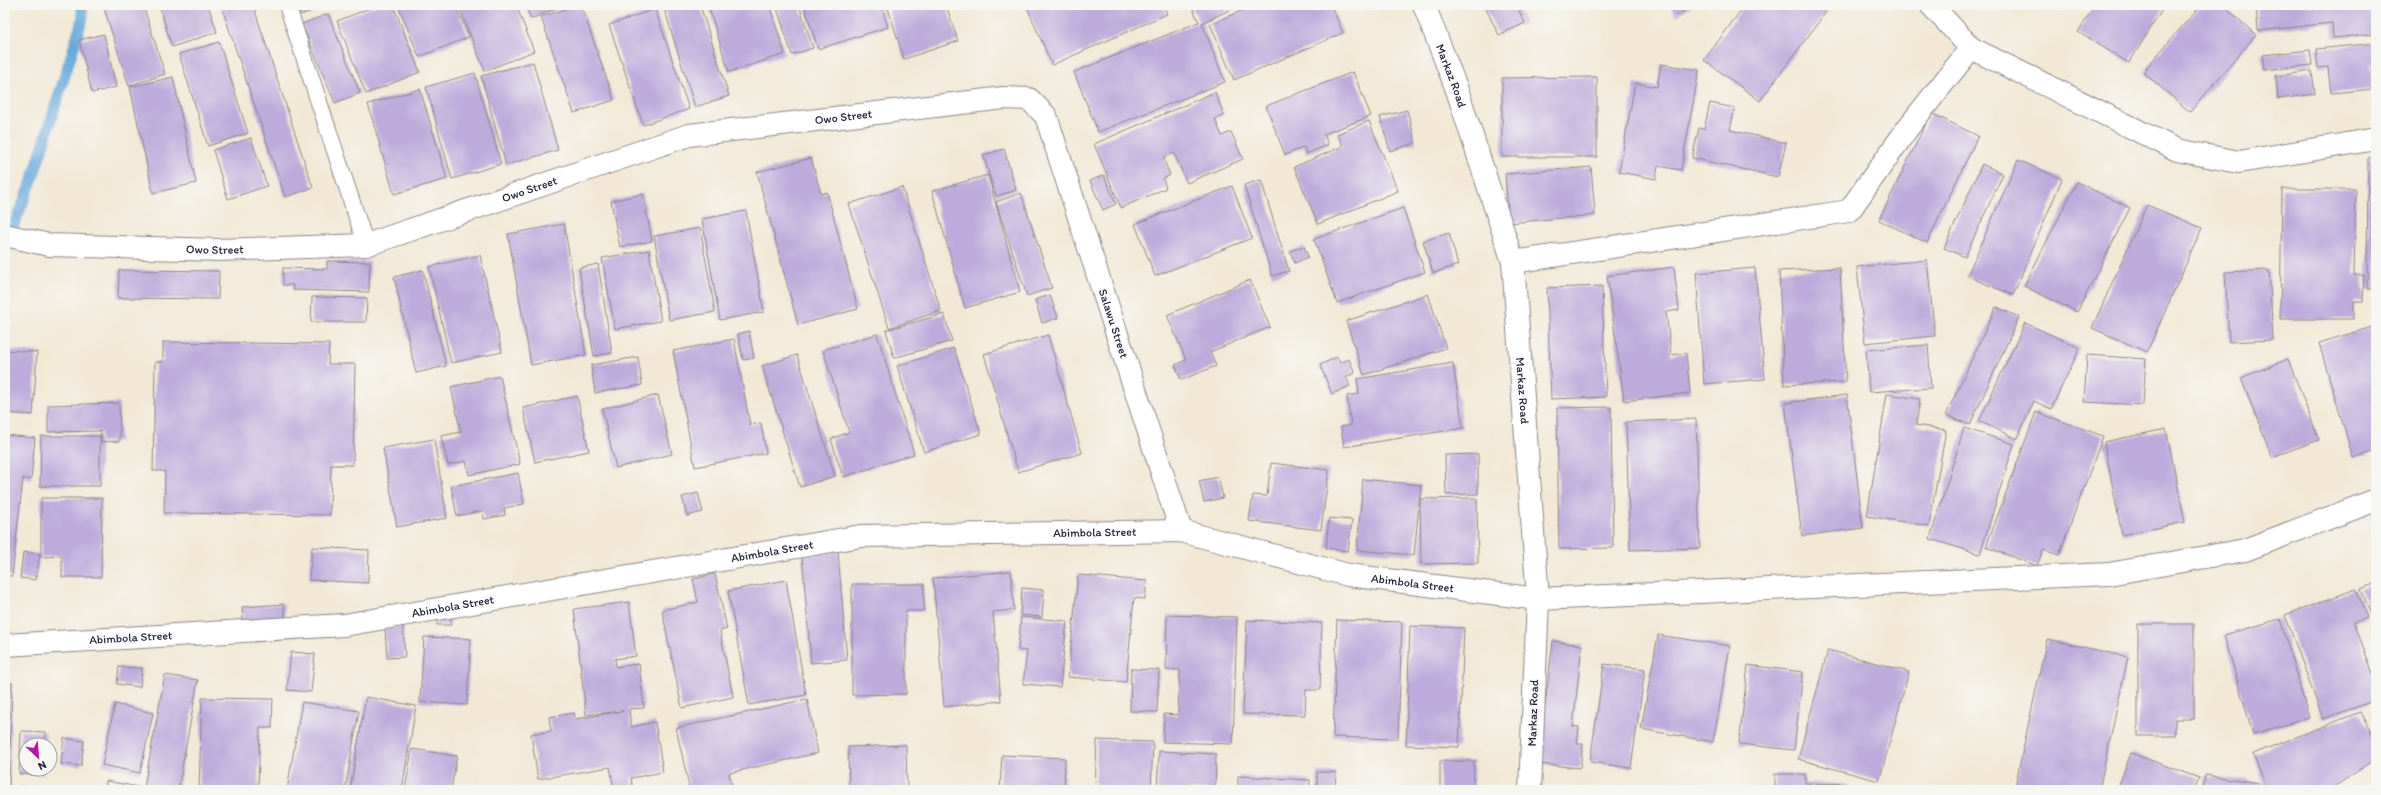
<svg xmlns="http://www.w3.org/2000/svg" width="2381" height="795" font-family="Itim,sans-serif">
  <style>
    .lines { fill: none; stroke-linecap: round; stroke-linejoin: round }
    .stream { stroke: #66a7da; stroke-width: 11 }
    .building { fill: #bdacdb }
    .lane-casing { stroke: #8a8588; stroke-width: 18 }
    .street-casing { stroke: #8a8588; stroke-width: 24 }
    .lane { stroke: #fff; stroke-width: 16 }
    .street { stroke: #fff; stroke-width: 22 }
    .labels { text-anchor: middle; stroke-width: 3; stroke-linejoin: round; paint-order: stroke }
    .street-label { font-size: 12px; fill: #22223b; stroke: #f6f6f2 }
  </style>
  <rect width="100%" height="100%" fill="#f6f6f2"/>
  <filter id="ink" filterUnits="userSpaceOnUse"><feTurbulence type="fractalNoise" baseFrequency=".025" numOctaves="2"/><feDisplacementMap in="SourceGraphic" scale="8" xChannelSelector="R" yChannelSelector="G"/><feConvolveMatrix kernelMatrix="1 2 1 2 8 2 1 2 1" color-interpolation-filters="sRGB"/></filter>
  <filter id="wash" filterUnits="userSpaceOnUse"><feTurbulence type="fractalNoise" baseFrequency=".012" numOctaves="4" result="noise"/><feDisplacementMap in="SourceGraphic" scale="16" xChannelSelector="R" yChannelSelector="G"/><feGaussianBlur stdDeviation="0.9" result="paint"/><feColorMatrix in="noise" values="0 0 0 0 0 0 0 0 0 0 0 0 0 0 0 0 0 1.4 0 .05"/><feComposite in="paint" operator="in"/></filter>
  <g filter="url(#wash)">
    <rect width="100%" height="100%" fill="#f2e8d5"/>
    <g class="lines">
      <path class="stream" d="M8,240L33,178L83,17L81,5"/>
    </g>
    <g id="blocks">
      <g class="building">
        <path d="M103,5H143L165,74L129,86Z"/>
        <path d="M159,5H208L217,32L172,47Z"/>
        <path d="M221,5H253L313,188L285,197Z"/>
        <path d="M297,5H327L301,15Z"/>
        <path d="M378,5H393L420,72L366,94L337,21Z"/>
        <path d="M398,5H455L469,37L419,57Z"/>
        <path d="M458,5H516L534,51L485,71Z"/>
        <path d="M525,5H564L531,19Z"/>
        <path d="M577,5H581L614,100L574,113L541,17Z"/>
        <path d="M663,5H700L729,96L695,107Z"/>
        <path d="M708,5H769L785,54L729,72Z"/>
        <path d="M776,5H799L813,48L792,55Z"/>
        <path d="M804,5H881L888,27L818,49Z"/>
        <path d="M887,5H946L958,41L904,59Z"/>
        <path d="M1026,5H1163L1167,14L1052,65Z"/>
        <path d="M1191,5H1240L1202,23L1225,82L1098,132L1074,72L1199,22Z"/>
        <path d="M1255,5H1331L1343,33L1234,80L1210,24Z"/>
        <path d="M1484,5H1530L1519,11L1525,23L1499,35Z"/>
        <path d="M1670,5H1693L1676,16Z"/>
        <path d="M1745,5H1817L1826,12L1760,101L1704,60Z"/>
        <path d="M2095,5H2165L2129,63L2078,32Z"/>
        <path d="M2201,5H2223L2256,35L2190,112L2144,73L2147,69L2146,68Z"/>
        <path d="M2256,5H2376V34L2333,38L2332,23L2258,31Z"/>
        <path d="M655,9L689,109L643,125L609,25Z"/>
        <path d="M328,14L360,93L335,103L302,24Z"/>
        <path d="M104,34L116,87L92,93L79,40Z"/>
        <path d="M219,42L248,133L208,146L179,54Z"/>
        <path d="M2376,43V62L2371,63L2374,89L2331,93L2328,67L2318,68L2316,49Z"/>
        <path d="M2310,50L2312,65L2264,70L2262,55Z"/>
        <path d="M533,62L558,150L506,165L481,76Z"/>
        <path d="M1661,64L1699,70L1681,170L1658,166L1656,179L1619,172L1635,83L1657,87Z"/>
        <path d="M2312,71L2315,94L2278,99L2276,76Z"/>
        <path d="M1353,72L1371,116L1324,134L1328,145L1306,154L1304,147L1285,155L1266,106Z"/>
        <path d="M475,73L501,164L452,179L426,87Z"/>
        <path d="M173,77L196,183L153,193L130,87Z"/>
        <path d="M1597,77V157H1502V78Z"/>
        <path d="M420,89L447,179L394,194L368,104Z"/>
        <path d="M1215,92L1224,115L1215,119L1222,136L1231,132L1243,159L1187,183L1174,153L1163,158L1170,175L1163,179L1166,188L1121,208L1094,144Z"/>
        <path d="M1710,103L1735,108L1730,130L1786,143L1778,177L1692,158L1699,128L1704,129Z"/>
        <path d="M1407,110L1416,143L1390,151L1380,117Z"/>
        <path d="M1931,113L1978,136L1927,243L1879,220Z"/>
        <path d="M1369,121L1398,191L1318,224L1294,167L1343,146L1337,134Z"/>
        <path d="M251,138L267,186L228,199L213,150Z"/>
        <path d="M1004,149L1016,190L996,196L983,155Z"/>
        <path d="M811,158L821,194L827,192L858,309L798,325L757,172Z"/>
        <path d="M2368,158H2376V289H2367Z"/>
        <path d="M2018,160L2062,179L2013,295L1967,276Z"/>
        <path d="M1982,164L2003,174L1965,257L1944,248Z"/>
        <path d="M1591,167L1595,215L1509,223L1505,174Z"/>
        <path d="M988,175L1020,292L965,308L932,191Z"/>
        <path d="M1104,175L1116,204L1103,210L1090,181Z"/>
        <path d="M1261,180L1289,271L1272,276L1244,185Z"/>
        <path d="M2077,182L2130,208L2077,312L2024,286Z"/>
        <path d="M1232,186L1252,238L1155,276L1135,224Z"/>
        <path d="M902,187L941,311L889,328L849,204Z"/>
        <path d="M2282,189H2356L2354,275H2364L2363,301H2354V319H2280Z"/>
        <path d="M1021,193L1052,288L1027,296L996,202Z"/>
        <path d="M643,194L652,241L620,247L611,201Z"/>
        <path d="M2147,205L2202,228L2147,352L2092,328Z"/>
        <path d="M1403,208L1425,272L1337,303L1314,239Z"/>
        <path d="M746,211L764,312L720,320L702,219Z"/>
        <path d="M564,224L586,355L531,365L508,234Z"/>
        <path d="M700,228L715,312L669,320L654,236Z"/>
        <path d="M1449,233L1458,265L1433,273L1423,241Z"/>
        <path d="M1304,246L1308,257L1295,263L1290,251Z"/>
        <path d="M649,250L661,321L615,329L602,258Z"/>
        <path d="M480,255L502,352L451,363L429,267Z"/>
        <path d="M1927,260L1935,336L1865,343L1857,267Z"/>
        <path d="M327,261L370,262L369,292L293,290V285H283V268L327,269Z"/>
        <path d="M598,264L612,353L594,356L579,268Z"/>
        <path d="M1674,267L1679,310L1666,312L1671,355L1686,353L1690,393L1624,401L1607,276Z"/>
        <path d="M1755,268L1765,379L1704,384L1696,273Z"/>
        <path d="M1840,268L1846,382L1784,385L1779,271Z"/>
        <path d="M119,270L219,271L218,299L118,298Z"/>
        <path d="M423,270L446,366L416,373L394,277Z"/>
        <path d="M2269,270L2273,340L2229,342L2225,272Z"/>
        <path d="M1250,280L1270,327L1210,352L1216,366L1181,380L1175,365L1186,360L1167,315Z"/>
        <path d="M1602,286L1606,397L1551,399L1547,288Z"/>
        <path d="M1428,294L1446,348L1364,375L1346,321Z"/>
        <path d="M1050,295L1058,318L1042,323L1035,300Z"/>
        <path d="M312,297L367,298L366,322H311Z"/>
        <path d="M1996,307L2019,317L1970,425L1946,415Z"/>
        <path d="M944,314L952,341L894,358L886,330Z"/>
        <path d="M2025,323L2080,348L2051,409L2034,401L2017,439L1979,421Z"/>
        <path d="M2372,327L2376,341V451L2353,458L2319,343Z"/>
        <path d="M749,331L754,358L743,360L738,334Z"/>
        <path d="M877,334L914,454L843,477L831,439L849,432L823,350Z"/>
        <path d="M1048,335L1082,453L1018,472L984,354Z"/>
        <path d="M734,339L750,425L761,423L766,453L695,467L673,351Z"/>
        <path d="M163,342L329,344L328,364H355L353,465H331L330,515L164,513L165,471H153L155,362H163Z"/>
        <path d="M1928,345L1931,388L1869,392L1866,350Z"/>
        <path d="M954,348L981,434L924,452L897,366Z"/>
        <path d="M5,350L37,352L33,415L5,413Z"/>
        <path d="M797,355L835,476L800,487L762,366Z"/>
        <path d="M2087,355L2146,359L2143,405L2084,402Z"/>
        <path d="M638,357L642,385L595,393L591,365Z"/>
        <path d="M1337,357L1340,363L1349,359L1355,373L1346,377L1350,386L1332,394L1320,365Z"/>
        <path d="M2288,359L2319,440L2272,457L2241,378Z"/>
        <path d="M1453,363L1463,428L1344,447L1341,427L1351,425L1347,396L1359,394L1357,379Z"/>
        <path d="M500,376L520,464L469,475L466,461L448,465L441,436L461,432L451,387Z"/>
        <path d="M1887,394L1920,399L1916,425L1946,430L1929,526L1867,516Z"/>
        <path d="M658,395L672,454L616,468L602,409Z"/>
        <path d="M1847,395L1863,528L1802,536L1785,403Z"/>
        <path d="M577,396L589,451L535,462L523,408Z"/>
        <path d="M119,403L120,441L101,442V431L48,432V405Z"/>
        <path d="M1611,407L1613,548L1559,549L1557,408Z"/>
        <path d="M2036,412L2103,436L2059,555L2043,550L2037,566L1986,547Z"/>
        <path d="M1696,419L1700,548L1630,550L1626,422Z"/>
        <path d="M1964,428L2014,444L1980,554L1930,539Z"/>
        <path d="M2166,429L2185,522L2122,535L2104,442Z"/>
        <path d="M5,435L35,438L31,480L23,478L12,576H5Z"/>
        <path d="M41,436H100V486H40Z"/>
        <path d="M434,439L447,518L397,527L383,448Z"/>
        <path d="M1478,454V494L1446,495L1445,455Z"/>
        <path d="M1271,463L1329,470L1321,530L1249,521L1253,495L1267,496Z"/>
        <path d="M518,473L524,504L504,508L505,515L484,519L482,511L457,516L451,486Z"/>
        <path d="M1218,477L1223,498L1204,502L1199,481Z"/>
        <path d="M1363,479L1421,485L1414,555L1357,550Z"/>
        <path d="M698,493L703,512L687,516L682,497Z"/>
        <path d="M41,498H102L101,577H62V556L41,557Z"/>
        <path d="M1477,498L1478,563L1421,564L1420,499Z"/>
        <path d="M1329,518L1352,520L1348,551L1326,548Z"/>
        <path d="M312,547L369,550L368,583L309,580Z"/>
        <path d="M23,552L40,554L36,580L20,578Z"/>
        <path d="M838,552L847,660L811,663L802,555Z"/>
        <path d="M1011,571L1014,610L993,612L1001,701L944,707L933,578Z"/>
        <path d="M715,574L727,629L720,631L733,697L682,708L662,610L698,602L693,579Z"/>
        <path d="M1078,575L1147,581L1145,599L1134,598L1126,682L1068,677Z"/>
        <path d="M786,580L806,695L749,705L728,591Z"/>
        <path d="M2376,583V628L2361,589Z"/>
        <path d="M852,584H924V611H906V694L852,695Z"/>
        <path d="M1022,588L1044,590L1042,617L1020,615Z"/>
        <path d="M2356,589L2367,618L2354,622L2376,682V700L2323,719L2285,615Z"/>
        <path d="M629,602L636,656L615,659L616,667L639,664L644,708L629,709L631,727L655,722L663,772L631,778L633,790H614L610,767L538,779L531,734L551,731L549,717L574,713L575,719L623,711L586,715L574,609Z"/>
        <path d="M284,604L286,627L244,630L242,607Z"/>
        <path d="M437,612L451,613V625H437Z"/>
        <path d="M1167,615L1237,617L1233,744L1163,742L1164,714L1178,715L1180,670H1166Z"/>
        <path d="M1021,617L1067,621L1060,687L1023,684L1027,651L1018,650Z"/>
        <path d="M2280,619L2309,718L2253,734L2224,635Z"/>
        <path d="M1247,620L1322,623L1320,690H1306L1305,715L1243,714Z"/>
        <path d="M1337,620L1402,622L1398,739L1333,737Z"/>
        <path d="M2138,624H2194V719H2175V736H2138Z"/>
        <path d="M403,626L405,657L387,658L385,628Z"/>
        <path d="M1410,626L1464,628L1459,747L1406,745Z"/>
        <path d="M1658,635L1730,646L1713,742L1641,729Z"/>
        <path d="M424,637L471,639L467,705L420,702Z"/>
        <path d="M2047,639L2128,657L2099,790H2036L2015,786Z"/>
        <path d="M1553,641L1582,645L1573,726L1579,727L1577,744H1583L1580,768L1538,764Z"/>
        <path d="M1828,650L1909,672L1879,781L1798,759Z"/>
        <path d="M291,652L315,654L311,692L287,690Z"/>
        <path d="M1604,664L1645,669L1631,768L1590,762Z"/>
        <path d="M1748,665L1803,672L1794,750L1739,744Z"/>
        <path d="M119,667L142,668L140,687L117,684Z"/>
        <path d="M1131,669L1159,670L1157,712L1130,711Z"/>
        <path d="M165,675L198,680L178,790H105L106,781L144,788Z"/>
        <path d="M5,683H12L9,790H5Z"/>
        <path d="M366,697L416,706L402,790H350Z"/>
        <path d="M202,698L273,699L272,728H260L258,790H199Z"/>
        <path d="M807,699L818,753L729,773L733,790H690L676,728Z"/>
        <path d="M302,702L359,711L345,790H287Z"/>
        <path d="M115,704L153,713L140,773L102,765Z"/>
        <path d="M2360,712L2376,742V759L2329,790H2268L2253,754Z"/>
        <path d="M21,731L46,732L45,745H26V769H44V775L19,774Z"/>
        <path d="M64,738L84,741L81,766L61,764Z"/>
        <path d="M1097,740L1153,742L1151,790H1095Z"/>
        <path d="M906,745L907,790H849L848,747Z"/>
        <path d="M412,749L457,756L451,790H405Z"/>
        <path d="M1159,751L1216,754L1215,790H1157Z"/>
        <path d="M2131,753L2199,778L2194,790H2117Z"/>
        <path d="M1002,755L1065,758L1064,790H1000Z"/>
        <path d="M1440,761H1474L1473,790H1440Z"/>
        <path d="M1317,772H1336L1335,790H1317Z"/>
        <path d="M1775,774H1805V783L1847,784V790H1775Z"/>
        <path d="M2205,775L2259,783L2258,790H2203Z"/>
        <path d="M1238,776L1310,780L1309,790H1238Z"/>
        <path d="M20,786L40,788V790H20Z"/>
      </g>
    </g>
  </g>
  <g filter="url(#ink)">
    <use href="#blocks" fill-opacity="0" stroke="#8a8588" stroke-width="1"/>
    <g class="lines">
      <defs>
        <path id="lane" d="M287,5L366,245"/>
        <g id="street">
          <path id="s1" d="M1424,5L1457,90L1513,262L1538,599L1530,790"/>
          <path d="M1931,5L1971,48L2177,150L2239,162L2376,139"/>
          <path id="s2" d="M5,235L49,245L219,250L366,245L689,135L1004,98L1029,99L1046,116L1181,531"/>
          <path d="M1513,262L1849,211L1910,125L1971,48"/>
          <path id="s3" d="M5,645L344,625L861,536L1181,531L1348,575L1538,599L2109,574L2245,550L2376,500"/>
        </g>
      </defs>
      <use href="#lane" class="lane-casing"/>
      <use href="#street" class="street-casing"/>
      <use href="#lane" class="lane"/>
      <use href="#street" class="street"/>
    </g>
  </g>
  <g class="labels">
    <g class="street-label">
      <text dy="4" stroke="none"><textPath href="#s1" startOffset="76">Markaz Road</textPath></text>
      <text dy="4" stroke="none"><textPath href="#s2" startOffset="859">Owo Street</textPath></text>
      <text dy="4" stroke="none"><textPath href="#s2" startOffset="535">Owo Street</textPath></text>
      <text dy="4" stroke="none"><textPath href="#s2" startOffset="211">Owo Street</textPath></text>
      <text dy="4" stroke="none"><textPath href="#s2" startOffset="1288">Salawu Street</textPath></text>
      <text dy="4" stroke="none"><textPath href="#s1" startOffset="401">Markaz Road</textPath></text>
      <text dy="4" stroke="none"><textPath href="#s3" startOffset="1098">Abimbola Street</textPath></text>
      <text dy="4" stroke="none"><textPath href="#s3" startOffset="774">Abimbola Street</textPath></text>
      <text dy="4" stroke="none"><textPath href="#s3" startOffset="1422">Abimbola Street</textPath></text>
      <text dy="4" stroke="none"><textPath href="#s3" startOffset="450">Abimbola Street</textPath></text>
      <text dy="4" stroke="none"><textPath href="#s3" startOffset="126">Abimbola Street</textPath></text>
      <text transform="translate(1533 713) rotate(-88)" y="4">Markaz Road</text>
    </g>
  </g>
  <rect width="2381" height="795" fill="none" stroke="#f6f6f2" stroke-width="20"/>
  <g transform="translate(38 757) rotate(154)"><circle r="19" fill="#f6f6f2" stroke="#a1a1a9"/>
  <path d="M0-3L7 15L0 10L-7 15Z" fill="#b5179e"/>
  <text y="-6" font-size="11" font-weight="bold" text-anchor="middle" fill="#22223b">N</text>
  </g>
</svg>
